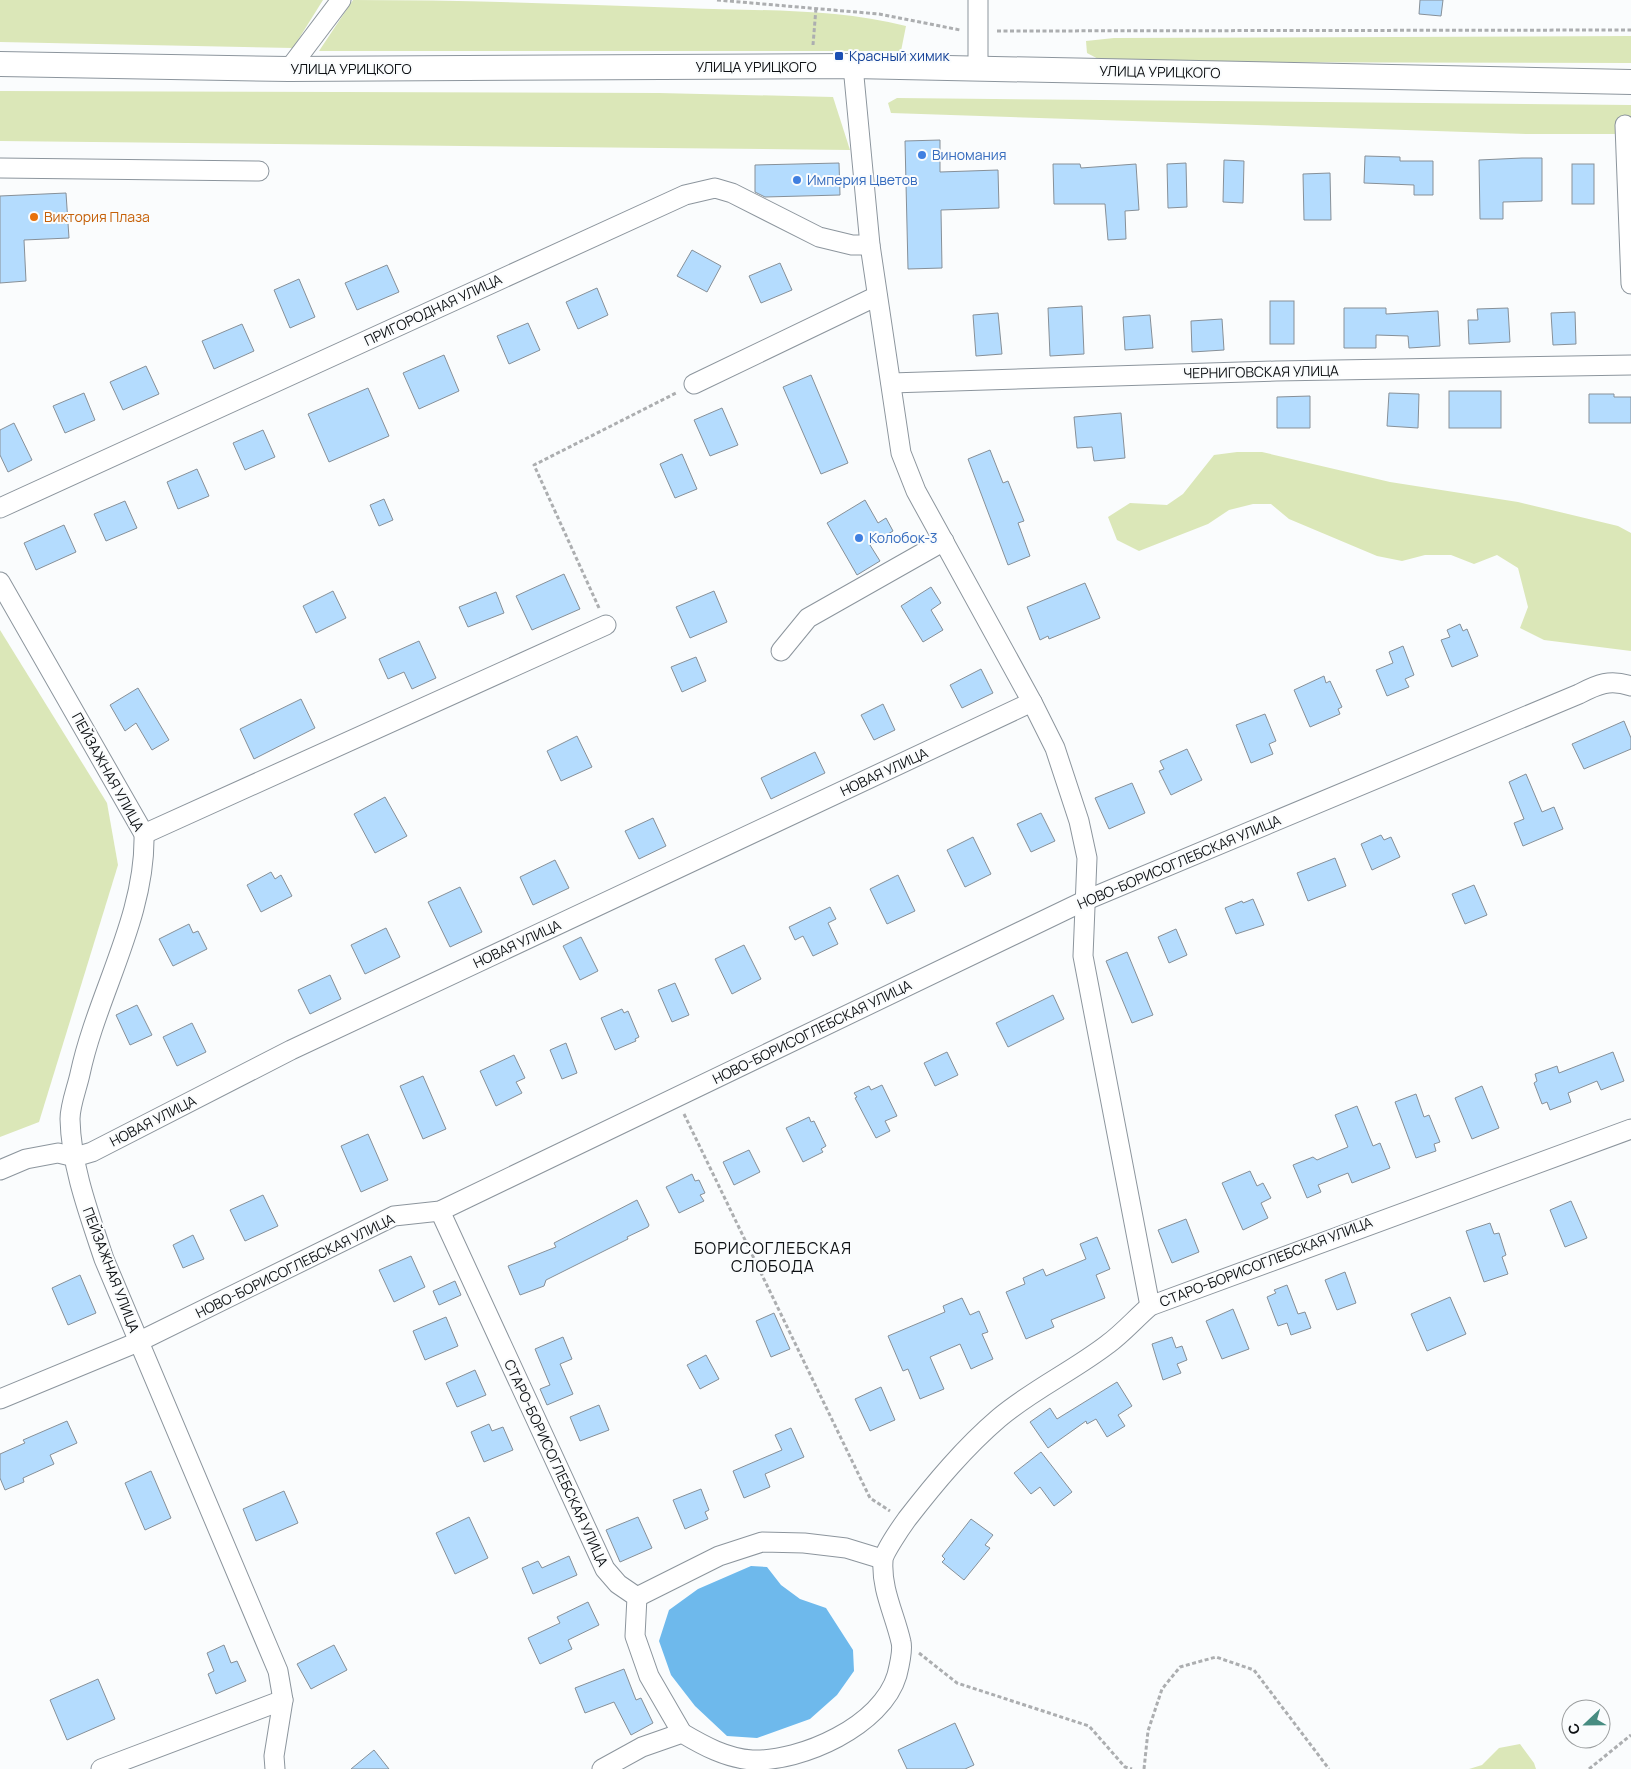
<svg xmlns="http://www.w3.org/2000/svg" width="1631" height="1769" font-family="Manrope,sans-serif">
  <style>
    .green { fill: #dbe7b8 }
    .water { fill: #6eb9ec }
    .building { fill: #b4dcfe; stroke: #879098 }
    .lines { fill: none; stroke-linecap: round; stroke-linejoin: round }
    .minor-casing { stroke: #8c959d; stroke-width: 21 }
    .major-casing { stroke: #8c959d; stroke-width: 26 }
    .path { stroke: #acaeb0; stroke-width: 3; stroke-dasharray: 4 2.5; stroke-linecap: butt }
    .minor { stroke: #fff; stroke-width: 19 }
    .major { stroke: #fff; stroke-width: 24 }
    .transit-dot { fill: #1a4fb4; stroke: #fafcfd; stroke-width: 2 }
    .shop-dot { fill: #3f7fe0; stroke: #fafcfd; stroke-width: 2 }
    .food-dot { fill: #e8710a; stroke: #fafcfd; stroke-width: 2 }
    .labels { text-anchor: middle; stroke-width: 4; stroke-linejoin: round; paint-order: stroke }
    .transit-label { font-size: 14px; fill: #164399; stroke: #fafcfd; text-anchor: start }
    .street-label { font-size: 14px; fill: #0d1013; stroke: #fafcfd }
    .shop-label { font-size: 14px; fill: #366cbe; stroke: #fafcfd; text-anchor: start }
    .food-label { font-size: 14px; fill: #c56008; stroke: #fafcfd; text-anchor: start }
    .quarter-label { font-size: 16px; letter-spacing: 1px; fill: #0d1013; stroke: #fafcfd }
  </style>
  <rect width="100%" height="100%" fill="#fafcfd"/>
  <g class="green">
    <path d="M0,0H323L293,48L0,42Z"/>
    <path d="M353,0C463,0 573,4 683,8C757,11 834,8 906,26L901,51H319Z"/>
    <path d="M1631,36V63L1104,62L1087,53L1086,41L1114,38Z"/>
    <path d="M0,91L659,93L833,97L850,150L0,141Z"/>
    <path d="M897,98L1631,105V134H1527L891,113L888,103Z"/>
    <path d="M1237,452H1262L1390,482L1518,502L1618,526L1631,533V651L1544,640L1520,628L1528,607L1518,568L1497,555L1474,564L1451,555H1425L1402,561L1377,556L1289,519L1271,504H1253L1229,510L1208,524L1139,551L1117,540L1108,517L1130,503L1167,505L1183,494L1214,455Z"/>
    <path d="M0,630L107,803L118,865L39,1122L0,1137Z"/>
    <path d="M1520,1744L1534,1763L1536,1769H1469L1482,1765L1499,1748Z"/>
  </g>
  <path class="water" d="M751,1566L767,1567L781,1585L800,1599L826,1608L853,1650L854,1671L837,1695L810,1719L757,1738L727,1736L695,1706L671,1675L659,1641L669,1610L698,1589Z"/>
  <g class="building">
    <path d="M1420,0H1443L1441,16L1419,14Z"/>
    <path d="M940,140V172L998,170L999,208L941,210L942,268L908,269L905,141Z"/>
    <path d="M1365,156L1400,157V161H1433V195H1414V185L1364,183Z"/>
    <path d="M1522,158H1542V201L1503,202V219H1480L1479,160Z"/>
    <path d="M1224,160L1244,161L1243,203L1223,202Z"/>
    <path d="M839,163L840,195L765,197L755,192V165Z"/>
    <path d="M1186,163L1187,207L1168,208L1167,164Z"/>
    <path d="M1053,164H1080L1081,168L1136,164L1139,210L1125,211L1126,239L1108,240L1105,204H1054Z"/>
    <rect x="1572" y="164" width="22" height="40"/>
    <path d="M1330,173L1331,220H1304L1303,174Z"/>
    <path d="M66,193L69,238L24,240L26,281L0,283V196Z"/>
    <path d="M692,250L721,266L707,292L677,276Z"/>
    <path d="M780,263L792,290L761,303L749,276Z"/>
    <path d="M387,265L399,292L357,310L345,283Z"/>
    <path d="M299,279L315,317L290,328L274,290Z"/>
    <path d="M597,288L608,315L578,329L566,302Z"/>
    <rect x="1270" y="301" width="24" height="43"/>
    <path d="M1082,306L1084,354L1050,356L1048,308Z"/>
    <path d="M1344,308H1386V314L1438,311L1440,346L1409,348L1408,336L1376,335V348H1344Z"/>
    <path d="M1508,308L1510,342L1469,344L1468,320H1478L1477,309Z"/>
    <path d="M1575,312L1576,344L1553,345L1551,313Z"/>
    <path d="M998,313L1002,354L976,356L973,315Z"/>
    <path d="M1150,315L1153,348L1125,350L1123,317Z"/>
    <path d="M1222,319L1224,350L1192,352L1191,321Z"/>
    <path d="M528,323L540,350L509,364L497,336Z"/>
    <path d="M242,324L254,351L214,369L202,341Z"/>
    <path d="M444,355L459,391L419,409L403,373Z"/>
    <path d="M146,366L159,394L123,410L110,382Z"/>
    <path d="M811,375L848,463L821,474L783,387Z"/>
    <path d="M368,388L389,436L329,462L308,414Z"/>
    <rect x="1449" y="391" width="52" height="37"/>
    <path d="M84,393L95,420L65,433L53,406Z"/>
    <path d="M1389,393L1419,394L1418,428L1387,426Z"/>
    <path d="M1589,394H1614V397H1631V423H1589Z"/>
    <path d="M1310,396V428H1277V397Z"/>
    <path d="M722,408L738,445L710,456L694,420Z"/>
    <path d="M1121,413L1125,458L1094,461L1092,447L1077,448L1074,417Z"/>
    <path d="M14,423L32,460L8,472L0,455V430Z"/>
    <path d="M263,430L275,457L245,470L233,443Z"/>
    <path d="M990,450L1003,483L1008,481L1024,521L1018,523L1030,556L1008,565L968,459Z"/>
    <path d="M682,454L697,489L675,498L660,464Z"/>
    <path d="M197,469L209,496L178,509L167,482Z"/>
    <path d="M384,499L393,520L379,526L370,505Z"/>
    <path d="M865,500L878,523L886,518L893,531L870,545L880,561L857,575L827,523Z"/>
    <path d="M125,501L137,528L106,541L94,514Z"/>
    <path d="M64,525L76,552L36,570L24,543Z"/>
    <path d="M564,574L580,609L532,630L516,596Z"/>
    <path d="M1085,583L1100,618L1049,639L1048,636L1040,640L1027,607Z"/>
    <path d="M931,587L941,603L931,610L943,630L923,642L901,606Z"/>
    <path d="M333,591L346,618L316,633L303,606Z"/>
    <path d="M714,591L727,622L690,638L676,607Z"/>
    <path d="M496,592L504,613L468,627L459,607Z"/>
    <path d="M1460,624L1463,631L1467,629L1478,656L1452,667L1441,640L1450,637L1447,630Z"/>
    <path d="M419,641L436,678L412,689L404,672L388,679L379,659Z"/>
    <path d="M1403,646L1414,675L1405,679L1409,687L1387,696L1376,670L1393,663L1389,652Z"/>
    <path d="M696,657L706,681L682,692L671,667Z"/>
    <path d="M981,669L993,693L962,708L950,685Z"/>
    <path d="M1324,676L1326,683L1330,681L1342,707L1338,709L1340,714L1310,727L1294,690Z"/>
    <path d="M138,688L169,740L152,750L136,723L125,731L110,705Z"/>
    <path d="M301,699L315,728L254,759L240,729Z"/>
    <path d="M883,704L895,730L874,740L861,715Z"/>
    <path d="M1265,714L1276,741L1269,744L1273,754L1251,763L1236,725Z"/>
    <path d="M1624,721L1631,738V749L1584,769L1572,744Z"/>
    <path d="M577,736L592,767L561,781L547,751Z"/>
    <path d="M1187,749L1202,780L1171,795L1159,771L1164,769L1160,761Z"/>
    <path d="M815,752L825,773L771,799L761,778Z"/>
    <path d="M1526,774L1542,812L1554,807L1563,829L1523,846L1514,823L1524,819L1509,782Z"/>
    <path d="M1132,783L1145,813L1109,829L1095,798Z"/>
    <path d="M385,797L407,836L375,853L354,814Z"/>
    <path d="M1041,813L1055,841L1031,852L1017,824Z"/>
    <path d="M653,818L666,846L639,859L625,831Z"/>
    <path d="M1381,835L1384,840L1391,837L1400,857L1372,870L1361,844Z"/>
    <path d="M973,837L991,874L965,887L947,850Z"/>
    <path d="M1335,858L1346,886L1308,901L1297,873Z"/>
    <path d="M555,860L569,888L533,905L520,877Z"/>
    <path d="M271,872L275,879L281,875L292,896L261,912L247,885Z"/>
    <path d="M898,875L915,911L887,924L870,889Z"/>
    <path d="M1474,885L1487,915L1465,924L1452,894Z"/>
    <path d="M460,887L482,932L450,947L428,902Z"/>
    <path d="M1253,899L1264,925L1236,934L1225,908L1242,901L1243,903Z"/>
    <path d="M830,907L836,919L828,923L838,944L813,956L803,936L795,940L789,927Z"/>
    <path d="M189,924L193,933L198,931L207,949L173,966L159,939Z"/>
    <path d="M386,928L400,957L365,974L351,945Z"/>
    <path d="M1176,929L1187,955L1169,963L1158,937Z"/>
    <path d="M581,937L598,971L580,980L563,946Z"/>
    <path d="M744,945L761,979L732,994L715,959Z"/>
    <path d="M1127,952L1153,1015L1132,1023L1106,961Z"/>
    <path d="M330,975L341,999L310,1014L298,990Z"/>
    <path d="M675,983L689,1015L672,1022L658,990Z"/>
    <path d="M1053,995L1064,1019L1008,1047L996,1023Z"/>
    <path d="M137,1005L152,1035L130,1045L116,1015Z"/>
    <path d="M622,1009L624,1013L628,1011L639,1037L635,1039L636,1041L615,1050L601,1018Z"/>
    <path d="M192,1023L206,1052L177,1066L163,1037Z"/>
    <path d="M566,1043L577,1073L562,1079L550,1050Z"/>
    <path d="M947,1052L958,1075L935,1086L924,1063Z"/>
    <path d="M1613,1052L1624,1081L1601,1090L1597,1081L1568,1093L1571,1102L1550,1110L1547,1102L1542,1104L1534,1083L1537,1081L1535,1074L1557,1066L1559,1073Z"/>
    <path d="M514,1055L525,1078L516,1082L522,1093L496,1106L480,1071Z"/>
    <path d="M423,1076L446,1129L423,1139L400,1086Z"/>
    <path d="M882,1085L897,1116L885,1121L890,1131L876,1138L855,1098L857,1097L854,1093L869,1086L871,1090Z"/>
    <path d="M1482,1086L1499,1128L1472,1139L1455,1098Z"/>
    <path d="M1416,1094L1424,1117L1429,1115L1440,1142L1434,1144L1436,1151L1416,1158L1395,1102Z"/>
    <path d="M1357,1106L1373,1146L1380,1143L1390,1168L1352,1183L1348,1173L1318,1185L1321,1192L1307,1198L1293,1165L1313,1157L1317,1160L1348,1147L1335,1115Z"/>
    <path d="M809,1117L811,1122L814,1121L826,1146L821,1149L823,1152L803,1162L786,1128Z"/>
    <path d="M368,1134L388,1180L361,1192L341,1146Z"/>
    <path d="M749,1150L760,1172L734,1185L723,1162Z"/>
    <path d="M1250,1171L1257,1186L1263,1183L1271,1198L1261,1203L1268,1218L1243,1230L1222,1183Z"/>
    <path d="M692,1174L695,1181L699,1180L705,1193L700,1195L704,1201L679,1213L666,1187Z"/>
    <path d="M263,1195L278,1226L245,1241L230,1210Z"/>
    <path d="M637,1200L649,1225L648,1227L627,1237L628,1239L546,1280L544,1286L520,1295L508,1266L556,1247L554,1243Z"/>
    <path d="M1571,1201L1587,1238L1565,1247L1550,1210Z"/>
    <path d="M1186,1219L1199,1252L1172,1263L1158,1230Z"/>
    <path d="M1490,1223L1494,1234L1499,1233L1506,1255L1502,1257L1508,1274L1484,1282L1466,1231Z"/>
    <path d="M193,1235L204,1259L183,1268L173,1245Z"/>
    <path d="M1097,1237L1110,1269L1096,1275L1105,1298L1051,1320L1054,1327L1026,1339L1006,1292L1025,1284L1023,1278L1043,1269L1046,1276L1086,1259L1080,1244Z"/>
    <path d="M411,1256L425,1287L394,1302L379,1270Z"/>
    <path d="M1345,1272L1356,1303L1337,1310L1325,1280Z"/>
    <path d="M80,1275L96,1313L68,1325L52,1288Z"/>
    <path d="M455,1281L461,1295L439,1305L433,1291Z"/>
    <path d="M1287,1285L1298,1314L1305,1312L1311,1328L1291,1335L1287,1323L1278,1326L1267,1297L1276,1293L1274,1290Z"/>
    <path d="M1450,1297L1466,1334L1427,1351L1411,1314Z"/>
    <path d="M962,1298L970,1315L979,1311L988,1332L982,1334L993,1359L971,1369L960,1344L930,1357L944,1389L920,1399L908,1369L903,1371L888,1336L945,1312L943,1306Z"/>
    <path d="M1233,1309L1249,1349L1222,1359L1206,1321Z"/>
    <path d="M774,1313L790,1349L771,1357L756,1321Z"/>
    <path d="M446,1317L458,1346L425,1360L413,1331Z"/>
    <path d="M563,1337L572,1359L560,1364L573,1394L547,1405L540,1389L550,1385L535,1349Z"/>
    <path d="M1172,1337L1176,1348L1182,1346L1187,1360L1177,1364L1181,1373L1163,1380L1152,1344Z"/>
    <path d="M706,1355L719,1379L700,1389L687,1365Z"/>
    <path d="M475,1370L486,1395L457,1407L446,1383Z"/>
    <path d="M1117,1382L1132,1406L1118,1415L1125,1426L1107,1437L1096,1419L1087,1424L1086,1421L1048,1448L1030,1422L1050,1408L1057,1419Z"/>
    <path d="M881,1387L895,1420L870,1431L855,1399Z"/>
    <path d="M599,1405L609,1430L580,1441L570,1417Z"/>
    <path d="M67,1421L77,1443L50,1455L54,1464L23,1478L24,1482L5,1490L0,1478V1454L25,1443L23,1440Z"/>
    <path d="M489,1424L492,1431L503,1427L513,1450L484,1462L471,1432Z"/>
    <path d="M791,1428L804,1457L765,1474L770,1487L744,1498L733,1471L782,1450L775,1435Z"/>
    <path d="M1041,1452L1072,1492L1054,1506L1040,1487L1031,1494L1014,1473Z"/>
    <path d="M151,1471L171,1518L145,1530L125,1483Z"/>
    <path d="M701,1489L709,1510L705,1512L708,1519L685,1529L673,1500Z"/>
    <path d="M284,1491L298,1523L256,1541L243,1509Z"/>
    <path d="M469,1517L488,1558L455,1574L436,1533Z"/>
    <path d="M638,1517L652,1548L620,1562L606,1530Z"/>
    <path d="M971,1519L993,1535L985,1545L990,1548L964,1580L942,1562L945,1559L942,1556Z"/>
    <path d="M569,1556L577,1575L533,1594L522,1568L538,1561L542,1568Z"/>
    <path d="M588,1602L599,1625L568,1640L572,1649L540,1664L528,1638L560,1623L557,1617Z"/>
    <path d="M224,1645L231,1663L237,1661L246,1681L216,1694L208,1674L214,1671L207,1653Z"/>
    <path d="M334,1645L347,1670L311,1689L297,1664Z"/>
    <path d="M624,1669L636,1700L641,1698L653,1723L631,1735L614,1702L585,1713L575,1688Z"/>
    <path d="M98,1679L115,1719L67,1740L50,1700Z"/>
    <path d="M955,1723L974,1765L965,1769H907L898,1750Z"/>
    <path d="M374,1750L389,1769H351Z"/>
  </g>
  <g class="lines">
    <defs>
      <g id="minor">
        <path d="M978,0V69"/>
        <path d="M853,66L870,245L901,453L916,491L1032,702L1055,748L1079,821L1087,858L1083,956L1150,1306"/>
        <path d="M289,69L341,0"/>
        <path d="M1625,125L1631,284"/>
        <path d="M0,168L259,171"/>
        <path d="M891,383L1276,371L1631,365"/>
        <path d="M694,384L877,296"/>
        <path d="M0,508L685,195L715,188L732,193L819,237L852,245H870"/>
        <path d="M0,582L144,834C146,917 97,994 80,1074C77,1088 70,1105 70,1119C71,1166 89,1214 104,1259L278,1671L283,1700L274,1756L275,1769"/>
        <path d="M781,651L808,618L944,541"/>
        <path d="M144,834L606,625"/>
        <path d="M0,1170L26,1159L58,1153L75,1157L92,1152L291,1050L1032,702"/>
        <path d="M440,1211L605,1569L618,1584L637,1597L635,1636L649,1676L682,1733"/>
        <path d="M0,1399L138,1342L394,1216L440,1211L1084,901L1579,694C1598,684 1610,679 1631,686"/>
        <path d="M637,1597L719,1556L762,1542L804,1543L846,1548L882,1559"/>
        <path d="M101,1769L283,1700"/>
        <path d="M602,1769L642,1747L682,1733C704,1746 726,1758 752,1760C801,1762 882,1726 897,1675C899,1667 903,1650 901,1642C895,1615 881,1589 883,1561C883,1553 902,1526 907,1519C935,1483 964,1448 999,1418C1032,1390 1073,1371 1108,1344C1123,1333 1136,1318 1150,1306L1631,1129"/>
      </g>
      <path id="major" d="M0,64L289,69L853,66L1631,82"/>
    </defs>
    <use href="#minor" class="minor-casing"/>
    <use href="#major" class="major-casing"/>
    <g class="path">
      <path d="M717,0L879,14L960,30"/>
      <path d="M997,31L1631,30"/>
      <path d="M813,45L816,8"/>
      <path d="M599,608L534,465L678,392"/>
      <path d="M684,1114L870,1498L890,1511"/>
      <path d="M919,1653L957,1683L1089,1726L1125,1767L1132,1769"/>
      <path d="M1144,1769L1148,1731L1162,1689L1180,1667L1216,1657L1254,1670L1329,1769"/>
      <path d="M1589,1769L1631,1735"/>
    </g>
    <use href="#minor" class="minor"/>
    <use href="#major" class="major"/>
  </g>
  <rect class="transit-dot" x="834" y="51" width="10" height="10" rx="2.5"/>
  <g class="shop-dot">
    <circle cx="922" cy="155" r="5"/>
    <circle cx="797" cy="180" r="5"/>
    <circle cx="859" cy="538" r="5"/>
  </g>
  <circle class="food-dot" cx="34" cy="217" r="5"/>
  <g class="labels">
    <g class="transit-label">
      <text x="849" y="61">Красный химик</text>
    </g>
    <g class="street-label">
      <text x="756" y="72">УЛИЦА УРИЦКОГО</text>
      <text x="351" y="74">УЛИЦА УРИЦКОГО</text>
      <text transform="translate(1160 72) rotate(1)" y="5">УЛИЦА УРИЦКОГО</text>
      <text transform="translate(433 310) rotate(-25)" y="5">ПРИГОРОДНАЯ УЛИЦА</text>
      <text transform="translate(1261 372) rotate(-1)" y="5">ЧЕРНИГОВСКАЯ УЛИЦА</text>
      <text transform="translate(108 772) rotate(61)" y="5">ПЕЙЗАЖНАЯ УЛИЦА</text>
      <text transform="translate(884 772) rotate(-25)" y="5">НОВАЯ УЛИЦА</text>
      <text transform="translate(1179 862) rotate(-23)" y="5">НОВО-БОРИСОГЛЕБСКАЯ УЛИЦА</text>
      <text transform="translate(517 944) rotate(-25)" y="5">НОВАЯ УЛИЦА</text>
      <text transform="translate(812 1032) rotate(-26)" y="5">НОВО-БОРИСОГЛЕБСКАЯ УЛИЦА</text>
      <text transform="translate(153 1121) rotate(-27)" y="5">НОВАЯ УЛИЦА</text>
      <text transform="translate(1266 1262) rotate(-21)" y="5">СТАРО-БОРИСОГЛЕБСКАЯ УЛИЦА</text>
      <text transform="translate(295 1266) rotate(-26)" y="5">НОВО-БОРИСОГЛЕБСКАЯ УЛИЦА</text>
      <text transform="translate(111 1270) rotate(69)" y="5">ПЕЙЗАЖНАЯ УЛИЦА</text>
      <text transform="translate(556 1463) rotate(65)" y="5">СТАРО-БОРИСОГЛЕБСКАЯ УЛИЦА</text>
    </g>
    <g class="shop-label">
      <text x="932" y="160">Виномания</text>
      <text x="807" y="185">Империя Цветов</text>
      <text x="869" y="543">Колобок-3</text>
    </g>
    <g class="food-label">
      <text x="44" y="222">Виктория Плаза</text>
    </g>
    <g class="quarter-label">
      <text x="773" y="1254">БОРИСОГЛЕБСКАЯ<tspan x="773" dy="18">СЛОБОДА</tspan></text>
    </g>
  </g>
  <g transform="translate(1586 1724) rotate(248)"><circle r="24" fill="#fafcfd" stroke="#9b9e9f"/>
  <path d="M0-4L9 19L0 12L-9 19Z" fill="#478c81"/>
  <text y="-8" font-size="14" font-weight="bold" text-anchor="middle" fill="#0d1013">С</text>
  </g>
</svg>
